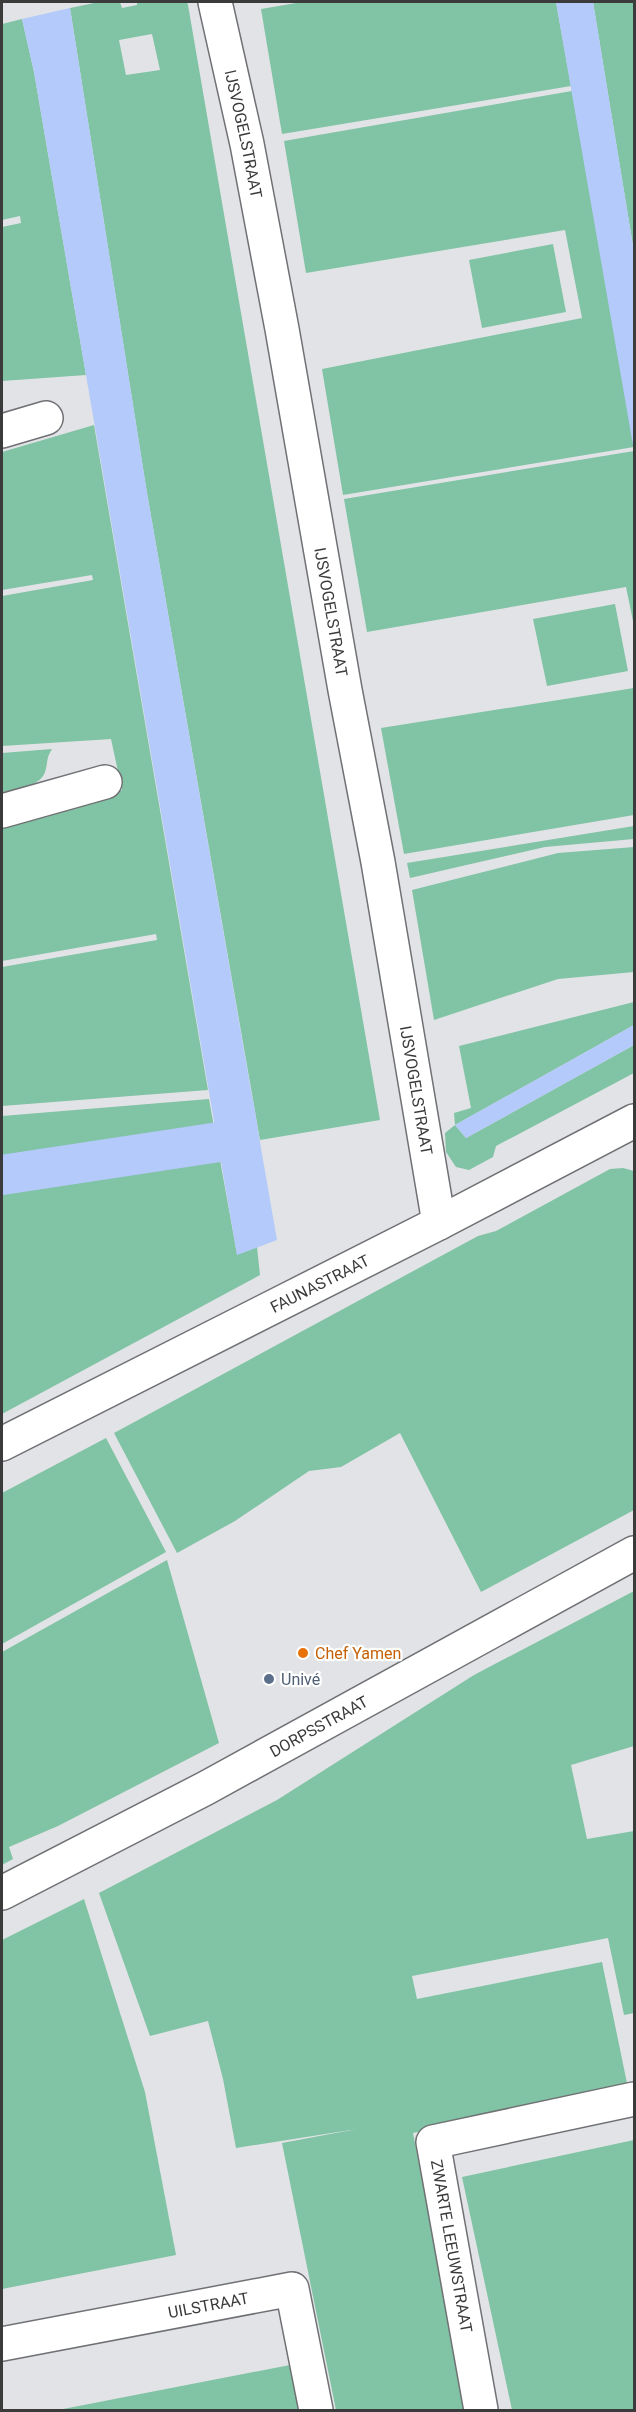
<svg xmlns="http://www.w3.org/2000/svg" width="636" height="2412" font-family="Roboto,sans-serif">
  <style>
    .green { fill: #81c3a5; fill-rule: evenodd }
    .water { fill: #b3cafa }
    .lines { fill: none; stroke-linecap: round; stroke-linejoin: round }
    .canal { stroke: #b3cafa; stroke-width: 40 }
    .minor-casing { stroke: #707174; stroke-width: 36 }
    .minor { stroke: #fff; stroke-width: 33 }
    .food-dot { fill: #e8710a; stroke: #fff; stroke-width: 2 }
    .service-dot { fill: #5c6f8a; stroke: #fff; stroke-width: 2 }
    .labels { text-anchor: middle; stroke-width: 4.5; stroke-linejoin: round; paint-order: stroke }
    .street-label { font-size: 16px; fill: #3b3b3c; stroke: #fff }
    .food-label { font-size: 16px; fill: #c56008; stroke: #fff; text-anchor: start }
    .service-label { font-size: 16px; fill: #4e5e75; stroke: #fff; text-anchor: start }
  </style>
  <rect width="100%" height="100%" fill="#e2e3e6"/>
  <g class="green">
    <path d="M99,2H120L122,8L137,5V2H187L188,5L380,1120L260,1140L147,493L70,8ZM152,34L160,70L126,75L119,40Z"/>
    <path d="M302,2H556L571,86L282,134L261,9Z"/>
    <path d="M593,2H634V252Z"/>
    <path d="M22,19L34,72L86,375L2,381V227L21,223L20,216L2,220V24Z"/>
    <path d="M572,91L634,447L343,495L322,369L582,318L565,230L306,273L284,141Z"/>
    <path d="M553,244L566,312L482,328L469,260Z"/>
    <path d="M94,425L208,1090L2,1106V967L157,940L156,934L2,961V825L122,790L111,739L2,746V596L93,580L92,575L2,590V452Z"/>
    <path d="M634,451V626L626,587L367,632L344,499Z"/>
    <path d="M615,604L628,671L547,686L533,619Z"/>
    <path d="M634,688V815L404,854L381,728Z"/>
    <path d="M52,749C46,758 48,763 45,772C40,787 15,789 2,792V753Z"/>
    <path d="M634,826V839L545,847L410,878L407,863Z"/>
    <path d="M634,847V972L558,979L434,1020L412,890L558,853Z"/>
    <path d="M634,1002V1025L455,1125L466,1138L634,1045V1073L496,1146L493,1157L469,1170L456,1167L446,1152L445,1133L455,1125L454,1113L471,1108L459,1046Z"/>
    <path d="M209,1099L237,1254L257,1247L260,1275L2,1414V1116Z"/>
    <path d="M623,1168L634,1171V1510L481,1592L400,1433L341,1467L309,1471L235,1521L177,1553L114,1433L478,1236L496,1231L610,1169Z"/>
    <path d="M106,1438L166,1552L2,1644V1493Z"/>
    <path d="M167,1560L219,1743L58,1826L9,1847L13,1859L2,1865V1652Z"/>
    <path d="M634,1591V1746L571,1765L587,1839L634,1831V2013L624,2015L608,1938L412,1976L417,1999L602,1962L628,2088L413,2133L468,2410H336L282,2143L357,2129L236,2148L223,2079L208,2021L150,2036L99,1893L277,1800L474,1675Z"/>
    <path d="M84,1899L145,2092L176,2255L2,2289V1940Z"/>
    <path d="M634,2140V2410H512L462,2177Z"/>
    <path d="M290,2365L299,2410H58Z"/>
  </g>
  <g class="water">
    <path d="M556,2H593L634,252V451Z"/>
    <path d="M70,8L147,493L277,1240L237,1255L34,72L22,19Z"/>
    <path d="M634,1025V1045L466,1138L455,1125Z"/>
  </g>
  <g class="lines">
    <path class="canal" d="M2,1175L239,1139L234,1107"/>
    <defs>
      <g id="minor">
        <path id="s1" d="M215,2L247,144L282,329L345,690L378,862L439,1223"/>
        <path d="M2,431L46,418"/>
        <path d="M2,811L105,782"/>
        <path id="s2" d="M2,1444L439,1223L634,1121"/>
        <path id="s3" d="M2,1893L206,1788L634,1553"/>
        <path id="s4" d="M2,2344L292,2289L316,2410"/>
        <path d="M481,2410L433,2142L634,2099"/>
      </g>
    </defs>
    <use href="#minor" class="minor-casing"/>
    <use href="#minor" class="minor"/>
  </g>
  <circle class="food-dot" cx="303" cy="1653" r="6"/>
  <circle class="service-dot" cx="269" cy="1679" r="6"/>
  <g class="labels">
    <g class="street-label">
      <text dy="6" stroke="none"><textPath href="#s1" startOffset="135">IJSVOGELSTRAAT</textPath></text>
      <text dy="6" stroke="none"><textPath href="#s1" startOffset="621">IJSVOGELSTRAAT</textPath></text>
      <text dy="6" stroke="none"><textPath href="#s1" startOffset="1107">IJSVOGELSTRAAT</textPath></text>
      <text dy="6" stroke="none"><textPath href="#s2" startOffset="356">FAUNASTRAAT</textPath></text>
      <text dy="6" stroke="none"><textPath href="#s3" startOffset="358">DORPSSTRAAT</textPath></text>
      <text transform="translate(452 2246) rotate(80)" y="6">ZWARTE LEEUWSTRAAT</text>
      <text dy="6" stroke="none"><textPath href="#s4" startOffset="210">UILSTRAAT</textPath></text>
    </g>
    <g class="food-label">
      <text x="315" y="1659">Chef Yamen</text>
    </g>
    <g class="service-label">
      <text x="281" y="1685">Univé</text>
    </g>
  </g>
  <rect width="636" height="2412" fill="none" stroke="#3b3b3c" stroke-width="6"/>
</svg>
